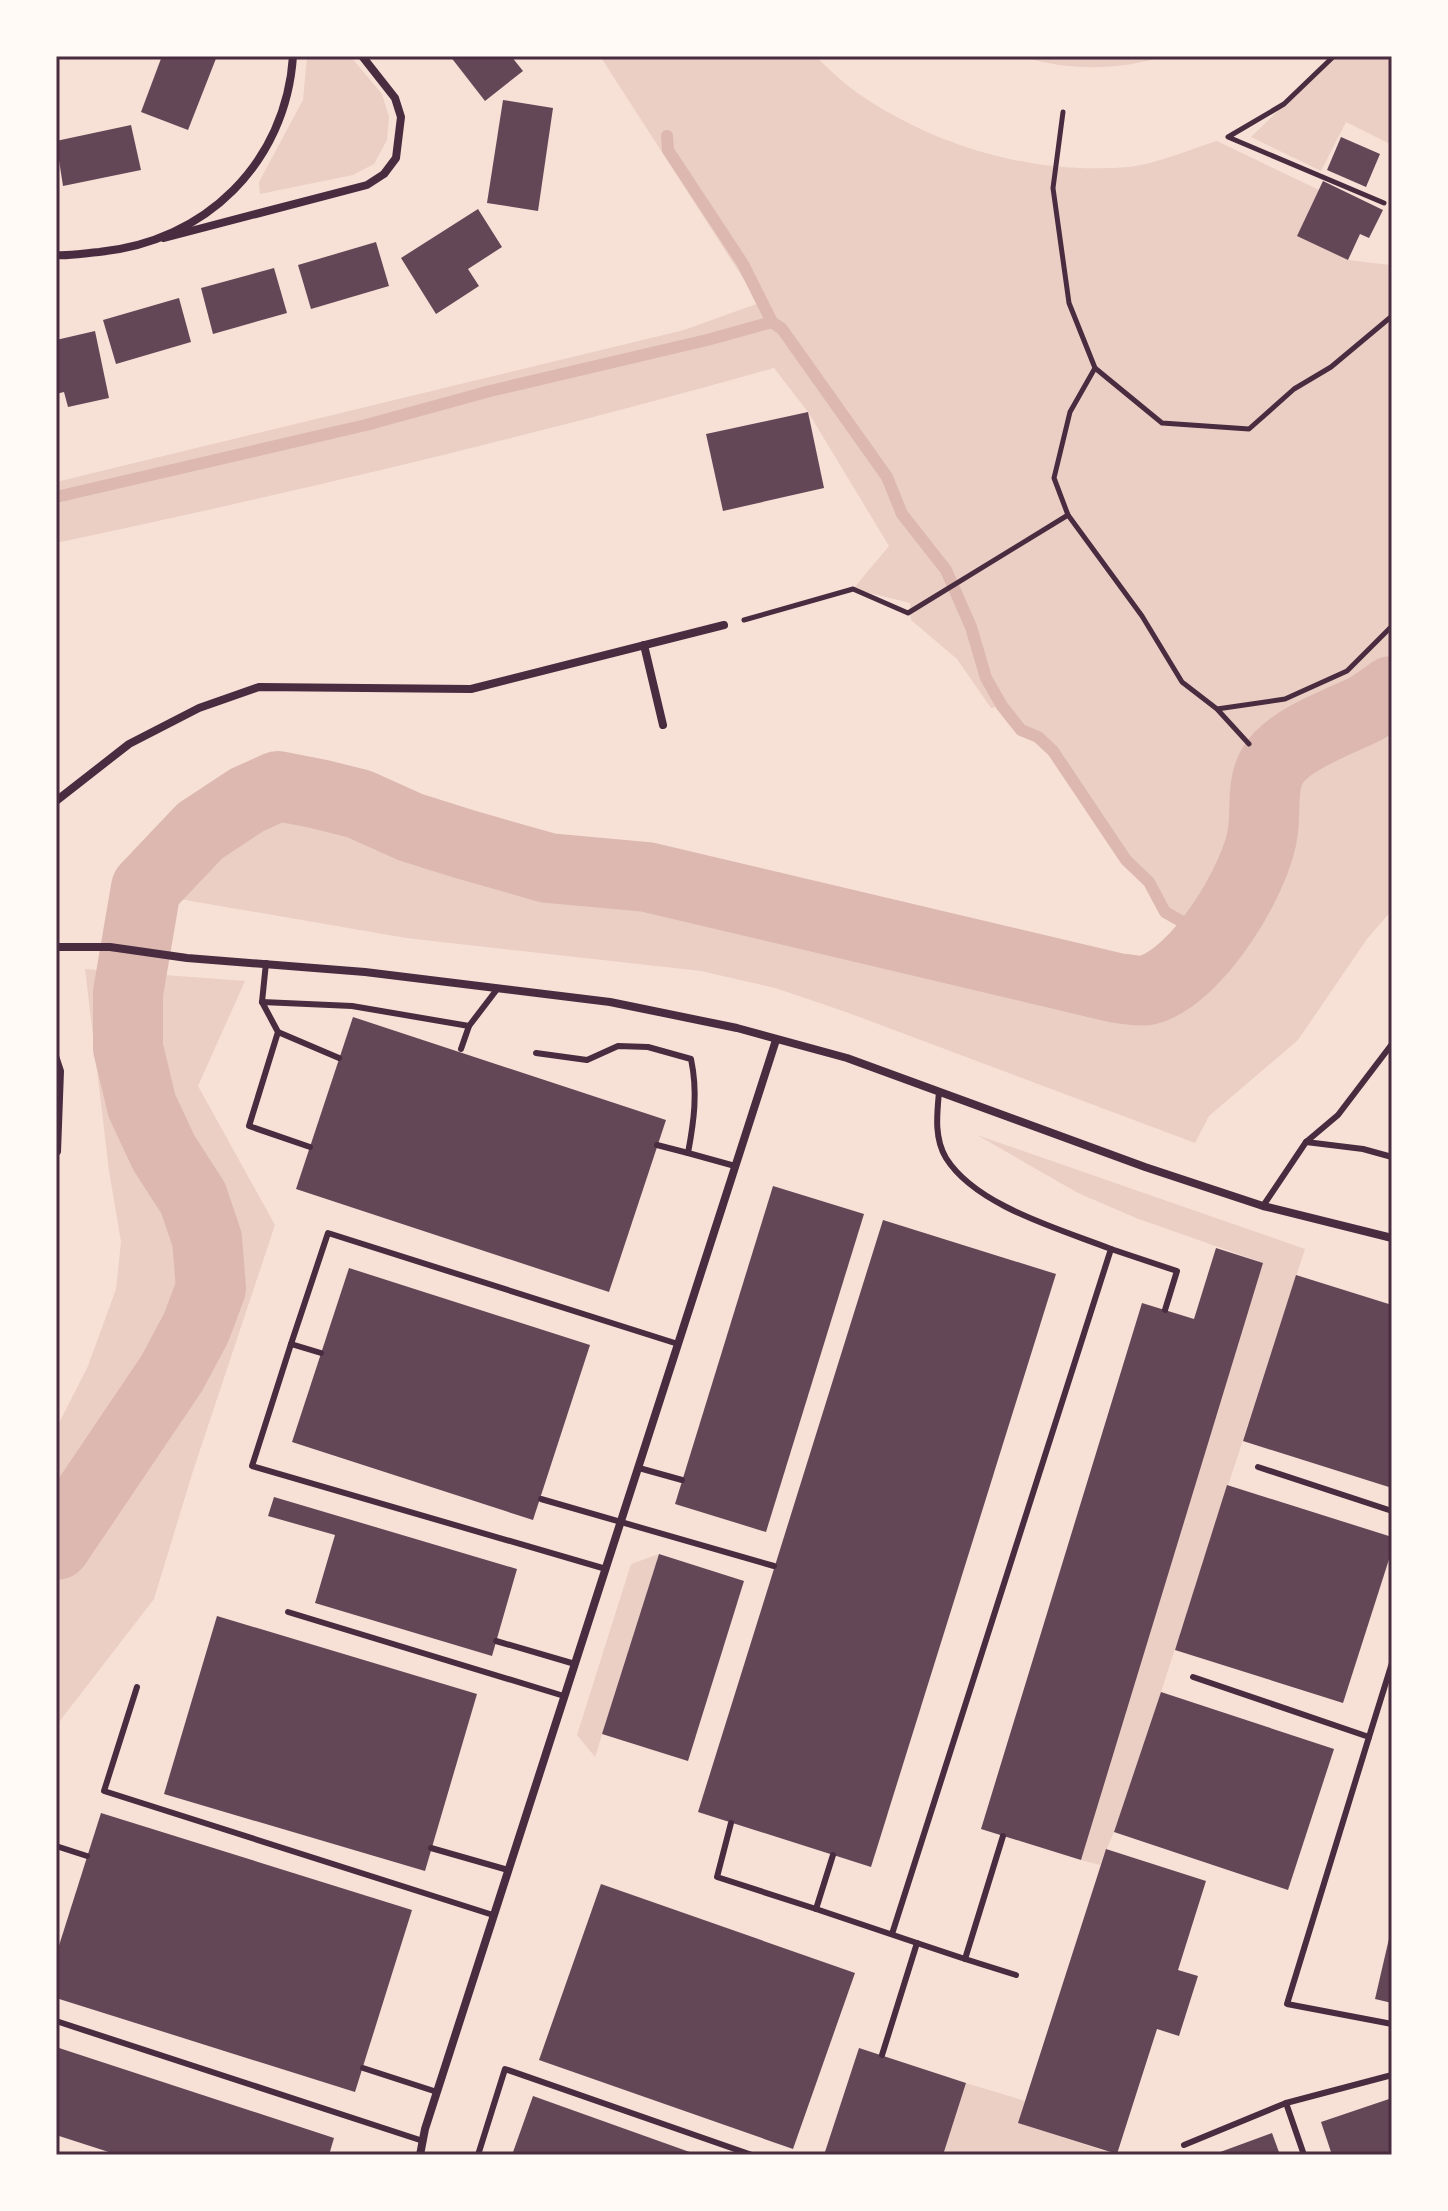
<svg xmlns="http://www.w3.org/2000/svg" width="1448" height="2211" font-family="Cabin,sans-serif">
  <style>
    .green { fill: #ebcfc5 }
    .lines { fill: none; stroke-linecap: round; stroke-linejoin: round }
    .stream { stroke: #dcb8b0; stroke-width: 12 }
    .river { stroke: #dcb8b0; stroke-width: 70 }
    .building { fill: #644757 }
    .path { stroke: #4a2c40; stroke-width: 5 }
    .service { stroke: #4a2c40; stroke-width: 6 }
    .minor { stroke: #4a2c40; stroke-width: 8 }
    .neatline { fill: none; stroke: #4a2c40; stroke-width: 3 }
  </style>
  <rect width="100%" height="100%" fill="#f7e1d7"/>
  <g class="green">
    <path d="M307,56H350L382,94L389,117L387,140L374,164L353,175L260,194L259,182L303,100Z"/>
    <path d="M600,56H815C828,68 842,82 856,92C935,147 1033,175 1129,167C1156,164 1191,149 1217,141L1319,190L1298,236L1348,260L1391,265L1392,260V910L1367,939L1298,1040L1209,1116L1195,1143L846,1012L775,988L701,971L406,938L139,892L200,831L247,800L278,786L358,804L410,827L548,868L647,877L1117,988L1147,991L1172,977L1218,931L1188,925L1165,912L1149,882L1126,860L1053,751L1038,737L1021,730L1002,706L991,708L957,659L911,620L910,603L853,589L889,546L808,412L774,368C536,435 297,492 56,543V482L684,330L759,303Z"/>
    <path d="M1021,56H1164C1119,71 1066,71 1021,56Z"/>
    <path d="M1334,56H1392V145L1346,122L1321,171L1251,137Z"/>
    <path d="M85,969L245,981L198,1086L275,1225L193,1471L154,1599L56,1726V1429L88,1366L116,1289L121,1242L109,1171Z"/>
    <path d="M977,1135L1305,1249L1161,1692L1114,1832L1100,1865L1081,1860L1258,1261L1136,1218L1078,1193Z"/>
    <path d="M659,1554L595,1757L577,1735L631,1564Z"/>
    <path d="M966,2083L1025,2101L1019,2123L1117,2155H943Z"/>
  </g>
  <g class="lines">
    <g class="stream">
      <path d="M667,136L668,150L743,264L772,322"/>
      <path d="M56,497L366,425L490,391L707,340L772,322L782,329L887,477L902,514L946,570L971,627L986,678L1002,706L1021,730L1038,737L1053,751L1126,860L1149,882L1165,912L1188,925L1218,930"/>
    </g>
    <path class="river" d="M56,1545L172,1373L196,1328L211,1288L207,1239L193,1198L164,1153L142,1106L128,1048V993L146,888L200,831L247,800L278,786L319,794L359,804L410,827L464,844L548,868L647,877L1117,988C1126,989 1139,992 1148,990C1197,977 1257,879 1263,831C1266,810 1261,784 1273,765C1288,740 1336,723 1361,711C1372,706 1382,698 1392,691"/>
  </g>
  <g class="building">
    <path d="M162,56H217L188,130L141,112Z"/>
    <path d="M450,56H511L523,71L485,101Z"/>
    <path d="M503,100L553,108L538,211L487,203Z"/>
    <path d="M131,125L141,170L63,186L56,141Z"/>
    <path d="M1341,137L1380,154L1366,187L1327,170Z"/>
    <path d="M1323,181L1383,210L1369,238L1360,234L1348,260L1297,236Z"/>
    <path d="M478,209L502,247L468,269L479,286L436,314L401,258Z"/>
    <path d="M376,242L389,286L311,309L298,265Z"/>
    <path d="M274,268L287,313L213,334L201,288Z"/>
    <path d="M179,298L191,342L116,364L103,320Z"/>
    <path d="M95,331L109,398L68,407L64,392L56,394V340Z"/>
    <path d="M808,412L824,488L723,511L706,434Z"/>
    <path d="M353,1017L666,1120L609,1292L296,1189Z"/>
    <path d="M773,1186L864,1214L766,1532L675,1504Z"/>
    <path d="M883,1220L1056,1274L871,1867L698,1812Z"/>
    <path d="M1216,1248L1263,1263L1081,1860L981,1829L1142,1303L1194,1319Z"/>
    <path d="M349,1268L590,1345L533,1520L292,1442Z"/>
    <path d="M1296,1275L1392,1305V1488L1243,1441Z"/>
    <path d="M1227,1485L1392,1537V1550L1343,1703L1175,1650Z"/>
    <path d="M274,1497L517,1569L492,1656L315,1603L335,1535L268,1516Z"/>
    <path d="M659,1554L744,1581L688,1761L602,1734Z"/>
    <path d="M217,1616L477,1694L425,1871L164,1794Z"/>
    <path d="M1161,1692L1334,1749L1288,1890L1114,1832Z"/>
    <path d="M101,1813L412,1910L355,2092L56,1998V1955Z"/>
    <path d="M1106,1849L1206,1881L1178,1970L1198,1976L1179,2036L1157,2029L1117,2154L1018,2123Z"/>
    <path d="M601,1884L855,1973L793,2149L539,2060Z"/>
    <path d="M1391,1930H1392V2003L1375,1999Z"/>
    <path d="M56,2047L334,2138L329,2155H118L56,2135Z"/>
    <path d="M859,2048L966,2083L943,2155H824Z"/>
    <path d="M533,2096L698,2155H512Z"/>
    <path d="M1392,2098V2155H1332L1321,2122Z"/>
    <path d="M1272,2133L1280,2155H1212Z"/>
  </g>
  <g class="lines">
    <g class="path">
      <path d="M1334,56L1284,104L1228,137L1384,203"/>
      <path d="M1063,112L1053,188L1069,303L1095,368L1162,423L1249,429L1294,389L1331,367L1392,316"/>
      <path d="M1095,368L1070,412L1054,478L1068,515L1142,616L1182,682L1217,709L1249,744"/>
      <path d="M744,620L853,589L908,613L1068,515"/>
      <path d="M1217,709L1285,699L1347,671L1392,626"/>
    </g>
    <g class="service">
      <path d="M262,1002L266,963"/>
      <path d="M278,1032L339,1058"/>
      <path d="M1392,1044L1338,1115L1306,1142L1363,1149L1392,1157"/>
      <path d="M461,1049L469,1026"/>
      <path d="M536,1053L587,1060L618,1046L648,1047L691,1059C698,1092 694,1121 688,1153L735,1166"/>
      <path d="M56,1056L61,1071L58,1152L56,1154"/>
      <path d="M657,1145L688,1153"/>
      <path d="M310,1147L249,1126L278,1032L262,1002L352,1006L469,1026L498,988"/>
      <path d="M1263,1206L1306,1142"/>
      <path d="M1111,1249L1177,1271L1165,1310"/>
      <path d="M291,1344L328,1233L678,1344"/>
      <path d="M321,1353L291,1344L252,1466L606,1569"/>
      <path d="M1258,1467L1392,1511"/>
      <path d="M639,1468L682,1480"/>
      <path d="M541,1499L774,1566"/>
      <path d="M288,1612L564,1696"/>
      <path d="M496,1641L575,1664"/>
      <path d="M1193,1677L1369,1737L1287,2004L1392,2024"/>
      <path d="M137,1687L104,1791L493,1915"/>
      <path d="M1369,1737L1392,1663"/>
      <path d="M731,1823L717,1877L816,1909"/>
      <path d="M1003,1836L965,1959L1016,1975"/>
      <path d="M56,1846L87,1856"/>
      <path d="M431,1848L508,1870"/>
      <path d="M833,1855L816,1909L917,1943"/>
      <path d="M892,1934L1111,1249C1060,1229 976,1206 946,1158C934,1138 937,1114 939,1092"/>
      <path d="M56,2021L423,2141"/>
      <path d="M882,2055L917,1943L965,1959"/>
      <path d="M363,2068L437,2092"/>
      <path d="M1286,2103L1304,2155"/>
      <path d="M1184,2145L1286,2103L1392,2075"/>
      <path d="M478,2155L505,2069L752,2155"/>
    </g>
    <g class="minor">
      <path d="M164,238L367,185L384,174L396,158L401,117L395,98L362,56"/>
      <path d="M56,255C70,256 85,253 99,252C205,242 286,163 293,56"/>
      <path d="M644,645L663,725"/>
      <path d="M56,801L129,744L199,708L259,687L471,689L724,625"/>
      <path d="M56,947H110L187,958L365,972L610,1002L737,1028L847,1058L1145,1167L1263,1206L1392,1238"/>
      <path d="M420,2155L425,2129L776,1040"/>
    </g>
  </g>
  <rect width="1448" height="2211" fill="none" stroke="#fffaf5" stroke-width="116"/>
  <rect x="58" y="58" width="1332" height="2095" class="neatline"/>
</svg>
